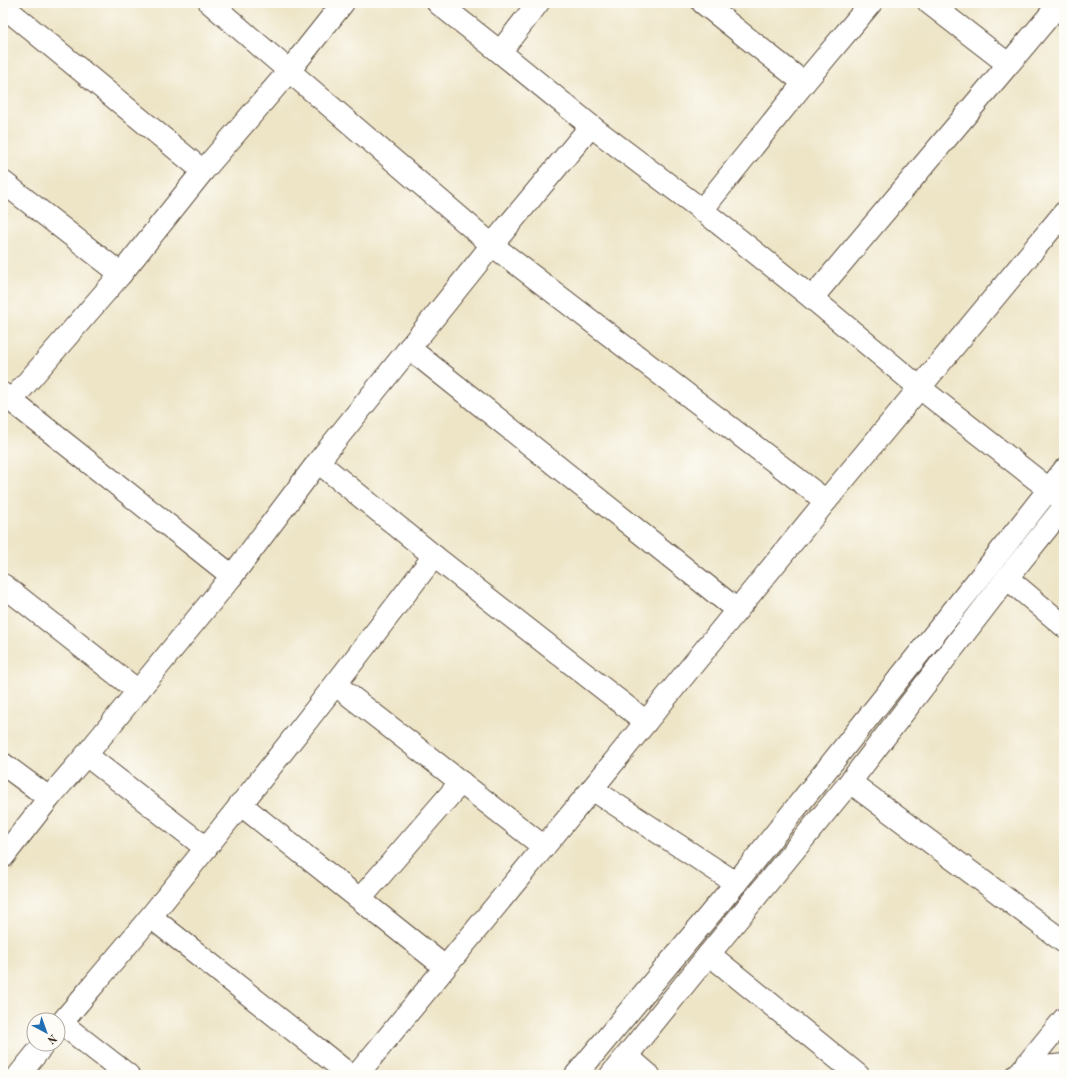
<svg xmlns="http://www.w3.org/2000/svg" width="1067" height="1078" font-family="'Old Standard TT',serif">
	<style>
		.lines { fill: none; stroke-linecap: round; stroke-linejoin: round }
		.minor-casing { stroke: #564637; stroke-width: 24 }
		.minor { stroke: #fff; stroke-width: 22 }
	</style>
	<rect width="100%" height="100%" fill="#fdfcf7"/>
	<filter id="ink" filterUnits="userSpaceOnUse"><feTurbulence type="fractalNoise" baseFrequency=".025" numOctaves="2"/><feDisplacementMap in="SourceGraphic" scale="8" xChannelSelector="R" yChannelSelector="G"/><feConvolveMatrix kernelMatrix="1 2 1 2 8 2 1 2 1" color-interpolation-filters="sRGB"/></filter>
	<filter id="wash" filterUnits="userSpaceOnUse"><feTurbulence type="fractalNoise" baseFrequency=".012" numOctaves="4" result="noise"/><feDisplacementMap in="SourceGraphic" scale="16" xChannelSelector="R" yChannelSelector="G"/><feGaussianBlur stdDeviation="0.9" result="paint"/><feColorMatrix in="noise" values="0 0 0 0 0 0 0 0 0 0 0 0 0 0 0 0 0 1.4 0 .05"/><feComposite in="paint" operator="in"/></filter>
	<g filter="url(#wash)">
		<rect width="100%" height="100%" fill="#eee5c7"/>
	</g>
	<g filter="url(#ink)">
		<g class="lines">
			<defs>
				<g id="minor">
					<path d="M210,3L492,245L826,501"/>
					<path d="M438,3L500,52L591,126L702,210L812,298L920,388L1064,501"/>
					<path d="M703,3L804,83"/>
					<path d="M929,3L1008,64"/>
					<path d="M3,6L203,171"/>
					<path d="M500,52L538,3"/>
					<path d="M3,182L121,274"/>
					<path d="M702,210L804,83L871,3"/>
					<path d="M812,298L1060,3"/>
					<path d="M409,348L737,610"/>
					<path d="M3,394L232,576"/>
					<path d="M11,401L121,274L203,171L289,71L343,3"/>
					<path d="M318,462L434,556L646,722"/>
					<path d="M1007,578L1064,626"/>
					<path d="M3,585L138,691"/>
					<path d="M336,685L544,847"/>
					<path d="M86,755L206,848"/>
					<path d="M3,764L49,798"/>
					<path d="M850,782L1064,942"/>
					<path d="M592,789L736,883"/>
					<path d="M240,804L445,967"/>
					<path d="M3,857L49,798L86,755L138,691L232,576L318,462L492,245L591,126"/>
					<path d="M360,899L461,782"/>
					<path d="M151,917L350,1075"/>
					<path d="M709,954L858,1075"/>
					<path d="M61,1023L128,1075"/>
					<path d="M58,1027C89,990 121,953 151,916C248,797 342,677 434,556"/>
					<path d="M627,1056L649,1075"/>
					<path d="M1023,1069L1064,1065"/>
					<path d="M19,1075L44,1044"/>
					<path d="M357,1075L544,847L592,789L646,722L826,501L1064,213"/>
					<path d="M576,1075L736,883L988,567L1064,470"/>
					<path d="M611,1075L709,954L850,782L1007,578L1064,507"/>
					<path d="M1017,1075L1023,1069L1064,1019"/>
				</g>
			</defs>
			<use href="#minor" class="minor-casing"/>
			<use href="#minor" class="minor"/>
		</g>
	</g>
	<rect width="1067" height="1078" fill="none" stroke="#fdfcf7" stroke-width="16"/>
	<g transform="translate(46 1032) rotate(139)"><circle r="19" fill="#fdfcf7" stroke="#afa8a0"/>
	<path d="M0-3L7 15L0 10L-7 15Z" fill="#1f6fb2"/>
	<text y="-6" font-size="11" font-weight="bold" text-anchor="middle" fill="#3b2a1e">N</text>
	</g>
</svg>
